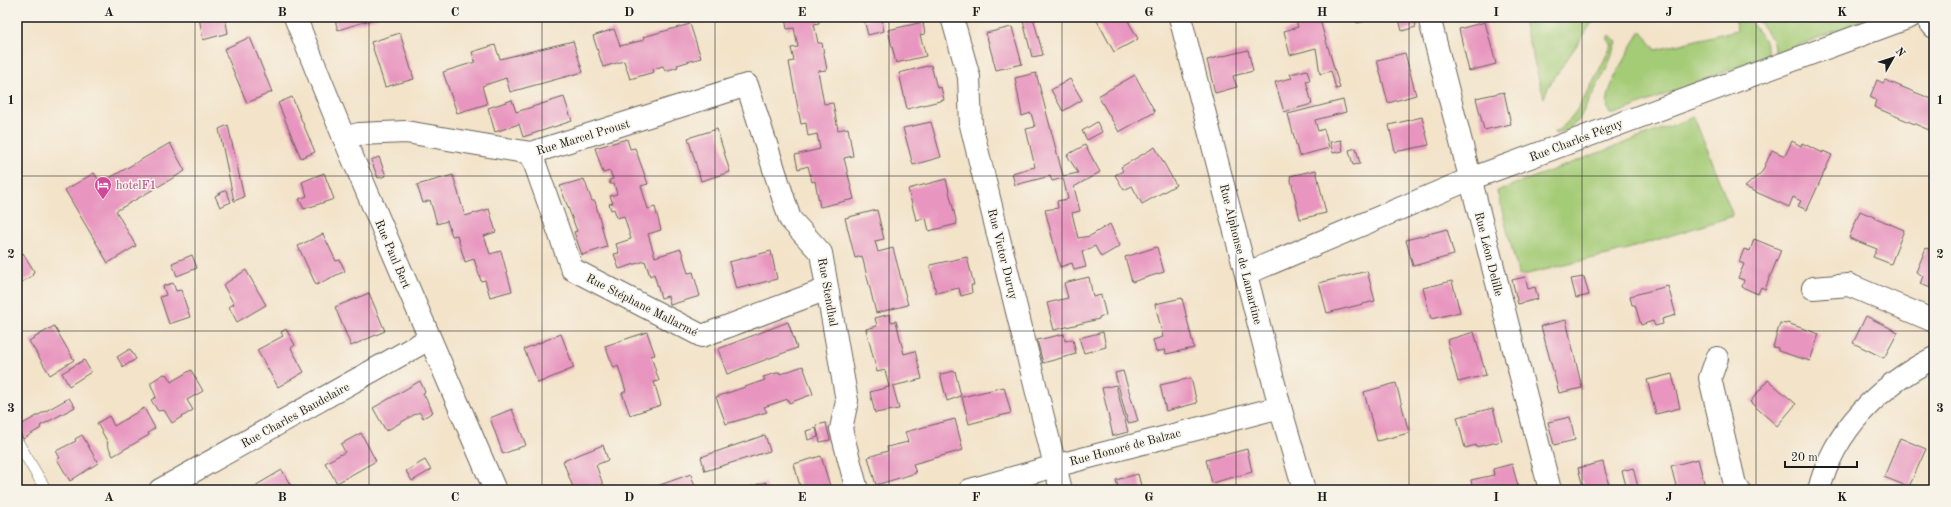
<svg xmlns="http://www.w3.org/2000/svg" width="1951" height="507" font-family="'Old Standard TT',serif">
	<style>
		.green { fill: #a4cb76; stroke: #607449 }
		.building { fill: #e896bf }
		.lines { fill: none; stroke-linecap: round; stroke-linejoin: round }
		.service-casing { stroke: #676259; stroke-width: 12 }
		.minor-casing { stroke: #676259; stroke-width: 24 }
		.service { stroke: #fff; stroke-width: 11 }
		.minor { stroke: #fff; stroke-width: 22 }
		.grid { fill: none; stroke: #1c1c1c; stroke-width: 1; stroke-opacity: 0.55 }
		.labels { text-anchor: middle; stroke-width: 3; stroke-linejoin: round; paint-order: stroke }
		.street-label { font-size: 12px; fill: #1c1c1c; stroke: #f7f3e8 }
		.hotel-label { font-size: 12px; fill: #b23c85; stroke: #f7f3e8; text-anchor: start }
		.neatline { fill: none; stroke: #1c1c1c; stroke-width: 1.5 }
		.grid-label { font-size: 13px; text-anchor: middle; font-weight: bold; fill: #1c1c1c }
	</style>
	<rect width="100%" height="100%" fill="#f7f3e8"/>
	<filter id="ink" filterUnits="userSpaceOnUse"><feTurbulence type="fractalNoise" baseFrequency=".025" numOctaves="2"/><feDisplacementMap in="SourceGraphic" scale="8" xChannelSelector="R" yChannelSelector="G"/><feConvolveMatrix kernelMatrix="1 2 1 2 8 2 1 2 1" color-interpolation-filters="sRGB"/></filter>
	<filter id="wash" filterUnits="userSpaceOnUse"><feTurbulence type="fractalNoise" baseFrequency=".012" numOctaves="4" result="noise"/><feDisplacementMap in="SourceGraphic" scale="16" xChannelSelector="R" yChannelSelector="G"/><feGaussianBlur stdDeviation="0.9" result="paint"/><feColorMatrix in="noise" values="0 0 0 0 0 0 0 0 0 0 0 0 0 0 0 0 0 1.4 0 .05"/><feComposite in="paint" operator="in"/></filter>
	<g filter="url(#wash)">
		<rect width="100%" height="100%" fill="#f3e3c9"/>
		<g class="green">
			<path d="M1522,17H1596L1548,87L1544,98Z"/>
			<path d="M1734,17H1747L1765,41L1769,55L1615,114H1610C1598,96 1631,48 1641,31L1656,50L1737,30Z"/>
			<path d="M1755,17H1872L1776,54L1772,39Z"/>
			<path d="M1610,35L1617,42L1607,68L1578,121L1567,130L1555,134L1554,132C1577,123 1599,68 1612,45L1607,38Z"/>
			<path d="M1694,117L1733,216L1615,253L1519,276L1497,191Z"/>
		</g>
		<g id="blocks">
			<g class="building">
				<path d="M199,17H225L228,33L203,40Z"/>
				<path d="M334,17H380L338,30Z"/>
				<path d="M818,17L819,23L814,24L818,43H822L827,70L818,71L824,104L833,103L838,130L848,128L853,156L844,158L854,199L820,207L815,181L812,182L808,166L798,169L795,155L820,149L817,134L808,136L806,123L801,124L789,62L794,61L791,48L798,47L794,28L787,29L785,18Z"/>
				<path d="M881,17L884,31L868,35L864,20Z"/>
				<path d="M1022,17H1033L1043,55L1032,57Z"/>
				<path d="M1095,17H1126L1138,39L1114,52Z"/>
				<path d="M1302,17H1319L1340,88L1336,89L1331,71L1320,74L1316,48L1290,55L1284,31L1298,27L1295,18Z"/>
				<path d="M1322,17H1332V19L1322,20Z"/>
				<path d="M1355,17H1379V18L1357,23Z"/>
				<path d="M1406,17H1414L1416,27L1402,31L1399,19Z"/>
				<path d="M923,22L925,34L920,35L926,56L896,63L888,30Z"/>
				<path d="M1485,22L1496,64L1469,71L1459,29Z"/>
				<path d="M690,24L701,58L677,65L678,67L665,71L663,66L653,69L654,72L630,79L624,61L603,67L593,36L614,29L620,46L644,40L643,37Z"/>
				<path d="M1012,27L1022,64L996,70L986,33Z"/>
				<path d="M400,33L414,79L385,87L371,42Z"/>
				<path d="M250,37L272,92L247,103L224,49Z"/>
				<path d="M573,41L583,72L510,92L506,78L482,86L487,104L457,113L443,72L475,62L472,52L495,45L500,59Z"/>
				<path d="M1248,50L1253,71L1233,76L1237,87L1215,93L1207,60Z"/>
				<path d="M1405,53L1416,95L1388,103L1377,60Z"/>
				<path d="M931,65L937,88L941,87L944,100L907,109L899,73Z"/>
				<path d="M1307,70L1310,80L1306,81L1312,104L1284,112L1275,82L1292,78L1290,74Z"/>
				<path d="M1036,73L1063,176L1078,173L1067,155L1085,145L1100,172L1074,187L1080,211L1072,213L1078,238L1090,236L1110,224L1120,246L1101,257L1095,246L1082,252L1086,267L1074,270L1072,263L1060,267L1045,210L1058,208L1057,201L1068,199L1063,178L1052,181L1050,176L1015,185L1012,173L1035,167L1026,129L1035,127L1031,113L1022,116L1015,78Z"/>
				<path d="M1135,75L1155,112L1119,132L1098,96Z"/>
				<path d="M1070,79L1082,100L1063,111L1051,90Z"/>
				<path d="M1877,80L1883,83L1885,80L1934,100V132L1874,107L1876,100L1870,97Z"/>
				<path d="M1504,92L1511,124L1484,130L1476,98Z"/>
				<path d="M292,97L315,152L301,158L278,103Z"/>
				<path d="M564,97L572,121L523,137L519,124L495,132L488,108L512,100L516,112Z"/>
				<path d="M1343,100L1346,112L1315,120L1318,131L1324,129L1329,148L1299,156L1288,114Z"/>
				<path d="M1422,117L1429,145L1395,152L1389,125Z"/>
				<path d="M931,122L941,157L913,165L903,128Z"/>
				<path d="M1097,122L1102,132L1087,140L1082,131Z"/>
				<path d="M228,125L244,197L234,201L219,129Z"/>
				<path d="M717,129L730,172L701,181L688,138Z"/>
				<path d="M627,139L630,149L635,148L648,184L641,186L648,209L655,207L661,230L648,234L655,257L681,249L688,273L693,272L700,296L670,305L668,296L661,298L654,274L650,276L645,261L619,269L614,254L619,253L616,244L631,239L624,216L617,218L614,209L611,210L609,204L613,203L610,196L617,194L614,184H610L609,180L613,179L610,171L603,173L595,148Z"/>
				<path d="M1341,140L1343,151L1333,153L1330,142Z"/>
				<path d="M1792,141L1801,146L1802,143L1823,153V151L1832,155L1807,210L1798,206L1801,201L1793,197L1789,207L1745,187L1762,172L1772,150L1785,156Z"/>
				<path d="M170,143L185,171L116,211L136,246L108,263L65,190L94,173L101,183Z"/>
				<path d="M1155,147L1176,185L1142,204L1132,186L1124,190L1115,175L1123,171L1121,167Z"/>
				<path d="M1356,148L1360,164L1353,165L1349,150Z"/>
				<path d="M379,157L386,176L378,178L371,160Z"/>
				<path d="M1316,170L1326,213L1300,219L1290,176Z"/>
				<path d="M324,173L334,199L304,209L299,199L307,196L302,182Z"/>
				<path d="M453,175L465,216L489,209L496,232L484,236L490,254L501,251L512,291L490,297L485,280L481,281L474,259L465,262L457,235L452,236L447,221L437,224L430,200L423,203L417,185Z"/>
				<path d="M584,179L592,201H595L607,247L582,255L574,232L577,231L560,186Z"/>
				<path d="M946,179L957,224L929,231L926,218L916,220L908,189Z"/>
				<path d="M226,190L231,202L220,207L215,196Z"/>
				<path d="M877,210L884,239L875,241L878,252L893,248L908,305L876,313L862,256L855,258L845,218Z"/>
				<path d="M1860,211L1904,230L1891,264L1873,257L1877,249L1849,238Z"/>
				<path d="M1447,229L1454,255L1413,266L1406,240Z"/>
				<path d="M323,234L336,261L340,260L345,271L316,285L298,246Z"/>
				<path d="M1754,239L1781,250L1765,289L1761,287L1758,294L1742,287L1744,280L1738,278L1744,264L1739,262L1744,249L1750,251Z"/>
				<path d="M1157,247L1164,272L1132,282L1125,257Z"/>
				<path d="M1926,248L1934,251V289L1920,284L1923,276L1916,272Z"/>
				<path d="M771,251L777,279L736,289L729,262Z"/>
				<path d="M23,253L34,271L32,276L17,285V257Z"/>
				<path d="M192,255L197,268L177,276L172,263Z"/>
				<path d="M967,257L974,285H971L972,293L961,296L959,288L936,293L930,265Z"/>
				<path d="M246,270L266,305L237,322L229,307L234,304L223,285Z"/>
				<path d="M1367,271L1375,301L1327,313L1319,283Z"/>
				<path d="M1089,277L1093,297L1101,295L1106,315L1099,317V319L1054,330L1047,303L1068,298L1064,283Z"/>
				<path d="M1525,277L1528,289L1535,287L1538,299L1518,304L1512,280Z"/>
				<path d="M1584,277L1589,295L1576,298L1571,279Z"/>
				<path d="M1452,281L1460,312L1431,319L1423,288Z"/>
				<path d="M173,283L176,291L181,290L190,317L169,324L160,297L166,295L163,286Z"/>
				<path d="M1668,286L1676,315L1662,319L1663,324L1655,326L1653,321L1641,325L1635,305H1632L1630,296Z"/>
				<path d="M369,293L385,331L351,346L335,307Z"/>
				<path d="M1182,298L1194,348L1166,354L1165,350L1156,352L1153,340L1163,337L1155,304Z"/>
				<path d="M890,314L891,322L896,321L904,354L915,351L922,379L893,386L899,409L875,413L870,392L889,387L885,370L877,372L866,329L877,326L875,318Z"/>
				<path d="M1866,316L1898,332L1884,358L1853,343Z"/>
				<path d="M1566,320L1582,388L1559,393L1541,326Z"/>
				<path d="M788,322L797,348L727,374L718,349Z"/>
				<path d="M1780,323L1786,324L1787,323L1819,334L1810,361L1778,351V348L1773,347Z"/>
				<path d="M54,326L74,360L50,375L29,341Z"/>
				<path d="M286,329L295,345L291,348L304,372L278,387L257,350L283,336L281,332Z"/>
				<path d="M647,332L655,355L651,356L659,381L654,382L661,405L630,415L622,393L626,391L618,366L614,368L605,346Z"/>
				<path d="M1103,332L1106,347L1084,353L1079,338Z"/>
				<path d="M1474,332L1486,375L1458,382L1447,340Z"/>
				<path d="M561,334L574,368L538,383L524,349Z"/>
				<path d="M1064,334L1065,341L1073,339L1076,354L1043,363L1037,340Z"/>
				<path d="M130,349L136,359L123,367L117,357Z"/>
				<path d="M84,360L91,372L69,386L62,373Z"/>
				<path d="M803,366L813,394L789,403L788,399L764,407L767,412L726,424L716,397L765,380L763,377L780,372V374Z"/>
				<path d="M191,370L203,391L187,400L193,410L172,423L164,410L158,411L151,400L156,397L151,385V382L164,374L167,375L171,382Z"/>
				<path d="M955,371L961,396L947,401L940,374Z"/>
				<path d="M1123,371L1138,421L1128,423L1115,373Z"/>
				<path d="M1672,374L1680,408L1656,414L1647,380Z"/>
				<path d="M1191,378L1197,403L1166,411L1160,385Z"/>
				<path d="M1768,380L1796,404L1777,426L1750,402Z"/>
				<path d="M420,381L425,392L423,393L433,412L423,418L419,412L386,431L373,408Z"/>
				<path d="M1396,383L1409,433L1377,441L1364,392Z"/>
				<path d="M1116,385L1128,432L1113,436L1102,388Z"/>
				<path d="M1004,387L1011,413L969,424L962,397Z"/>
				<path d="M69,398L75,407L40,426L41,428L23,439L17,427Z"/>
				<path d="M144,408L155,428L148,433L149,435L113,456L107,444L108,443L97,423L109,416L114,426Z"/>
				<path d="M1493,408L1502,441L1476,447V445L1465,448L1457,417Z"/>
				<path d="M512,409L526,445L503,454L490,418Z"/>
				<path d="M1570,417L1575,440L1554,445L1548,422Z"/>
				<path d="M955,419L963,450L913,464L916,473L876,485L868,457L888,451L887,447L908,442L905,432Z"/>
				<path d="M826,423L830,440L820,442L816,425Z"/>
				<path d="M816,428L818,437L808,440L806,431Z"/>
				<path d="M361,433L376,461L337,483L325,463L345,452L341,444Z"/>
				<path d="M82,435L98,463L70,481L57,459L60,458L56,451L76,441L75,439Z"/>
				<path d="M765,435L770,451L705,471L701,457Z"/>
				<path d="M1900,438L1926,449L1909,487L1884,477Z"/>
				<path d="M603,445L608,460L596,465L605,490H574L563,461Z"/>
				<path d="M1247,449L1252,472L1212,483L1206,460Z"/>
				<path d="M821,456L830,486L825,488L826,490H801L794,464Z"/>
				<path d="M1698,459L1706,490H1677L1671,466Z"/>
				<path d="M425,460L431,470L412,481L406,471Z"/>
				<path d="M1603,462L1610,490H1584L1578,468Z"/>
				<path d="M1512,464L1519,490H1473L1471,480L1494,475L1493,469Z"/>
				<path d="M1633,468L1638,487L1627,489L1622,471Z"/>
				<path d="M282,470L293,490H248Z"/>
				<path d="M691,474L696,490H659L657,486Z"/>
				<path d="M1138,474L1142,490H1119L1116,480Z"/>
				<path d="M766,482L768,490H739Z"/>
			</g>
		</g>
	</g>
	<g filter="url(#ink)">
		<use href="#blocks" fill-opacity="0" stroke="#676259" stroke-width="1"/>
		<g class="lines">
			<defs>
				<path id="service" d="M17,441L46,490"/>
				<g id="minor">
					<path d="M295,17L344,138L495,490"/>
					<path d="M952,17L969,77L971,125L1061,490"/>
					<path d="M1180,17L1280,407L1304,490"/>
					<path d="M1429,17L1550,490"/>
					<path d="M1926,17L1934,27"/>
					<path d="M344,138L359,134L406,132L531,153L747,85L790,219L821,253L847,401L841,429L857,490"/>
					<path d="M531,153L572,269L702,336L827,289"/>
					<path d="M1246,272L1257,269L1470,179L1910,17"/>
					<path d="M1813,288L1849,285L1934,321"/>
					<path d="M1717,358L1710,378L1736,489L1739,490"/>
					<path d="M160,490L429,339"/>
					<path d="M970,490L1055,466L1280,407"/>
					<path d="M1819,490C1834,430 1880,385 1934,358"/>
				</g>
			</defs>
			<use href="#service" class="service-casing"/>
			<use href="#minor" class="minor-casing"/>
			<use href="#service" class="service"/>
			<use href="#minor" class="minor"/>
		</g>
	</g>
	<path class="grid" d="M195,17V490M369,17V490M542,17V490M715,17V490M889,17V490M1062,17V490M1236,17V490M1409,17V490M1582,17V490M1756,17V490M17,176H1934M17,331H1934"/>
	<defs>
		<symbol id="hotel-pin" viewBox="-11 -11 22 30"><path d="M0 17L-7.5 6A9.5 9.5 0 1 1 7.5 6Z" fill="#d1479c" stroke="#f7f3e8"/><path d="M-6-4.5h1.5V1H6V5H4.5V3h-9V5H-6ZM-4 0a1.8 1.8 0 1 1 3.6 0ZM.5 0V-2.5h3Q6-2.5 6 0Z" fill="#fff"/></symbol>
	</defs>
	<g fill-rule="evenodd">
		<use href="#hotel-pin" x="93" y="175" width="20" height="27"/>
	</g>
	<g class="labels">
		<g class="street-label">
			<text transform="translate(583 137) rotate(-17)" y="4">Rue Marcel Proust</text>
			<text transform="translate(1576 140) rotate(-21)" y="4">Rue Charles Péguy</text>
			<text transform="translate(393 254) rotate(67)" y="4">Rue Paul Bert</text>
			<text transform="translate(1003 254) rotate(76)" y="4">Rue Victor Duruy</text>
			<text transform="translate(1241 254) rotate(76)" y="4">Rue Alphonse de Lamartine</text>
			<text transform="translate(1489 254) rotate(76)" y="4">Rue Léon Delille</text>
			<text transform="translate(828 292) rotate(80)" y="4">Rue Stendhal</text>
			<text transform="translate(642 305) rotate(27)" y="4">Rue Stéphane Mallarmé</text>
			<text transform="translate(295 415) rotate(-29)" y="4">Rue Charles Baudelaire</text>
			<text transform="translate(1125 447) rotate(-15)" y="4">Rue Honoré de Balzac</text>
		</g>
		<g class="hotel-label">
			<text x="116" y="189">hotelF1</text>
		</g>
	</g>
	<rect width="1951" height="507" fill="none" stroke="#f7f3e8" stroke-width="44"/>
	<g transform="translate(1893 58) rotate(51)" stroke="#f7f3e8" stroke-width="3" paint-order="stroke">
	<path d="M0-3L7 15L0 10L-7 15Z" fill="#1c1c1c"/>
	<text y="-6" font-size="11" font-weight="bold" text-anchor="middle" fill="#1c1c1c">N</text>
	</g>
	<path d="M1785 461v6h72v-6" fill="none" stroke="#1c1c1c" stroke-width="2"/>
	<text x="1791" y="461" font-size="12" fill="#1c1c1c" stroke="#f7f3e8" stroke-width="3" paint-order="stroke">20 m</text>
	<rect x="22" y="22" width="1907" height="463" class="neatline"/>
	<g class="grid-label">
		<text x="109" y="16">A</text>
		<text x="282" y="16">B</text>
		<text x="455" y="16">C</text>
		<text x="629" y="16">D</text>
		<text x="802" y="16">E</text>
		<text x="976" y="16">F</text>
		<text x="1149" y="16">G</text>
		<text x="1322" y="16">H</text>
		<text x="1496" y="16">I</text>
		<text x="1669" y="16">J</text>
		<text x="1842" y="16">K</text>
		<text x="11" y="104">1</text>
		<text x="1940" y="104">1</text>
		<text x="11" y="258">2</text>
		<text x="1940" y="258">2</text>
		<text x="11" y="412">3</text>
		<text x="1940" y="412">3</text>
		<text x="109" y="501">A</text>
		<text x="282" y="501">B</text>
		<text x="455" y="501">C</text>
		<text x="629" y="501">D</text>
		<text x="802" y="501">E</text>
		<text x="976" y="501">F</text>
		<text x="1149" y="501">G</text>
		<text x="1322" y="501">H</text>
		<text x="1496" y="501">I</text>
		<text x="1669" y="501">J</text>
		<text x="1842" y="501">K</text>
	</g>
</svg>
